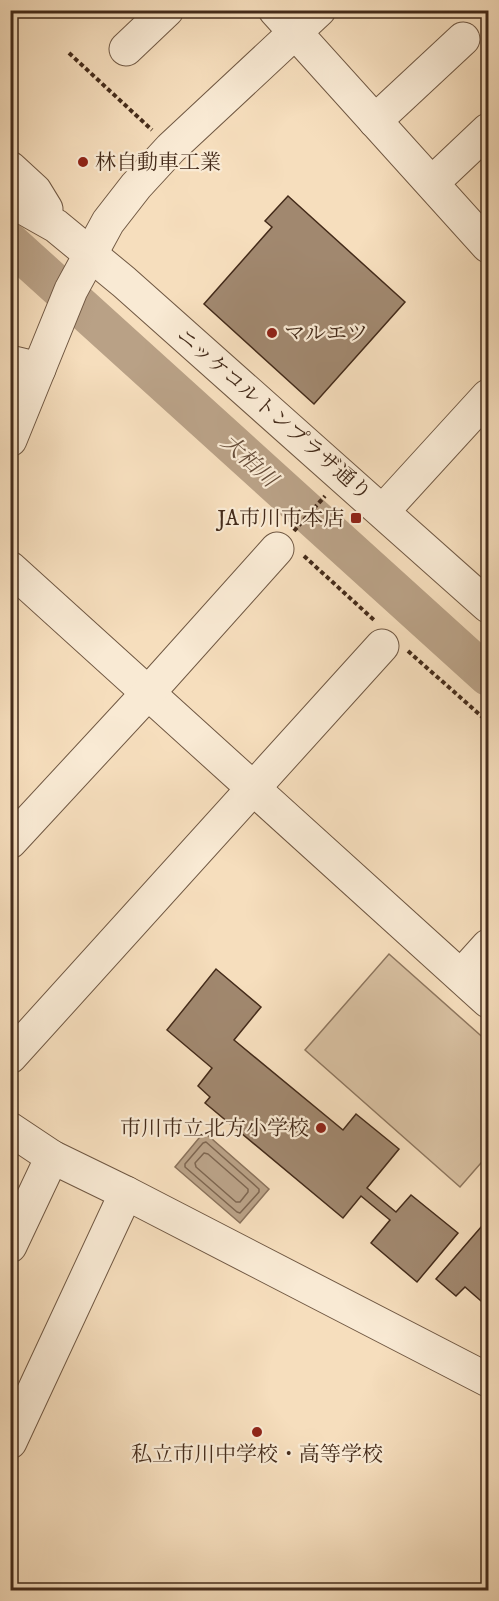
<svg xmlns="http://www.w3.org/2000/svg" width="499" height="1601" font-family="'IM FELL DW Pica','Noto Serif JP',serif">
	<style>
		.green { fill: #d8c0a1; stroke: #8e765e; stroke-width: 1.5 }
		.water { fill: #b9a186; stroke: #8a725b; stroke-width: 1.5 }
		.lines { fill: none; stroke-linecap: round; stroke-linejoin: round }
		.shore { stroke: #7e6650; stroke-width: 1.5 }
		.river { stroke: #b9a186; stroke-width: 40 }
		.building { fill: #a1886f; stroke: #442b1a; stroke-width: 1.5 }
		.minor-casing { stroke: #705843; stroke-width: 35 }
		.path { stroke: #442b1a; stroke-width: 4; stroke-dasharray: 4.5 3; stroke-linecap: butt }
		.minor { stroke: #f9ead4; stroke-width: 33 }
		.poi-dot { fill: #8f2418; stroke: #f9ead4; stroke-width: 2 }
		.labels { text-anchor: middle; stroke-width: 4.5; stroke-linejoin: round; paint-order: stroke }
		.poi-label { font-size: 21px; fill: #442b1a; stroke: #f9ead4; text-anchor: start }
		.street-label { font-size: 21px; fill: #442b1a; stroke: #f9ead4 }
		.water-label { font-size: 22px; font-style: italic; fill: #674e3a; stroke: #f9ead4 }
	</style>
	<rect width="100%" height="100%" fill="#f6debd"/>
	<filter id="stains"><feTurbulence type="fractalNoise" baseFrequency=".00333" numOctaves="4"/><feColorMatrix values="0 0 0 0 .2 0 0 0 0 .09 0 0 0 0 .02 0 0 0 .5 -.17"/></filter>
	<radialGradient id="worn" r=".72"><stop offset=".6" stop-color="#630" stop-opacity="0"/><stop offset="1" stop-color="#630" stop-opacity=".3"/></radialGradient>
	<path class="green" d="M389,954L488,1042V1155L460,1187L305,1050Z"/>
	<path class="water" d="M204,1132L269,1189L240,1223L175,1167Z"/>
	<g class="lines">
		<g class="shore">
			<path d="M206,1142L259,1189V1192L240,1213L237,1212L185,1167V1164L203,1143Z"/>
			<path d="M204,1153L208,1154L248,1189V1192L240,1202H236L196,1167L195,1163Z"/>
		</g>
		<path class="river" d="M10,243L488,676"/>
	</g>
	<g class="building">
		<path d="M288,196L405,302L314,404L204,304L272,227L265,221Z"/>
		<path d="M216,969L261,1007L234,1040L343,1130L356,1114L399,1149L367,1188L396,1212L411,1195L458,1233L417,1282L371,1243L390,1220L361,1196L343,1218L205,1103L210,1097L198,1086L212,1068L167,1030Z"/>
		<path d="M488,1219V1292L481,1301L465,1287L456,1296L436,1279Z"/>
	</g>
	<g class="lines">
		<defs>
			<g id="minor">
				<path d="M275,10L488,246"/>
				<path d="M126,49L167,10"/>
				<path d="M375,121L463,39"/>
				<path d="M10,168L35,191L46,209"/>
				<path d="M432,183L488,130"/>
				<path d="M10,197L24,208L56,226L124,282L488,606"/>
				<path d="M10,362L39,369"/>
				<path d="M10,440L71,290L108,222L136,186L171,148L319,10"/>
				<path d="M383,511L488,396"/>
				<path d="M10,568L488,1001"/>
				<path d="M10,842L148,693L277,549"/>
				<path d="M461,976L488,946"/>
				<path d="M10,1057L382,646"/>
				<path d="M10,1129L52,1157L126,1193L488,1380"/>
				<path d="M10,1246L52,1157"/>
				<path d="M10,1442L126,1193"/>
			</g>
		</defs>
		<use href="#minor" class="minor-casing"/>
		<g class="path">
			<path d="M69,53L152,130"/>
			<path d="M294,531L325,496"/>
			<path d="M304,556L374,620"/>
			<path d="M408,651L488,722"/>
		</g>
		<use href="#minor" class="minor"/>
	</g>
	<g class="poi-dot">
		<circle cx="83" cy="162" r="6"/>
		<circle cx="272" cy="333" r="6"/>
		<rect x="350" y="512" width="12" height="12" rx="3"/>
		<circle cx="321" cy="1128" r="6"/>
		<circle cx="257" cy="1432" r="6"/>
	</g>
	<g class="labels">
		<g class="poi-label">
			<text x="95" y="169">林自動車工業</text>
			<text x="284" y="340">マルエツ</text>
			<text x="344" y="525" text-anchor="end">JA市川市本店</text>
			<text x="309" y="1135" text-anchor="end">市川市立北方小学校</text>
			<text x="257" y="1461" text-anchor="middle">私立市川中学校・高等学校</text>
		</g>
		<g class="street-label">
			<text transform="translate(274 414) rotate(41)" y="7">ニッケコルトンプラザ通り</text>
		</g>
		<g class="water-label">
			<text transform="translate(250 460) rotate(42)" y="8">大柏川</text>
		</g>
	</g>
	<rect width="499" height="1601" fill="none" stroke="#f6debd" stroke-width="36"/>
	<rect x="12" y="12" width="475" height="1577" fill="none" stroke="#442b1a" stroke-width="3"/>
	<rect x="18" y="18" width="463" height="1565" fill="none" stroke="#442b1a" stroke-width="1.5"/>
	<rect width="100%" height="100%" filter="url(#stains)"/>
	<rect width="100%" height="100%" fill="url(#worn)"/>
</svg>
